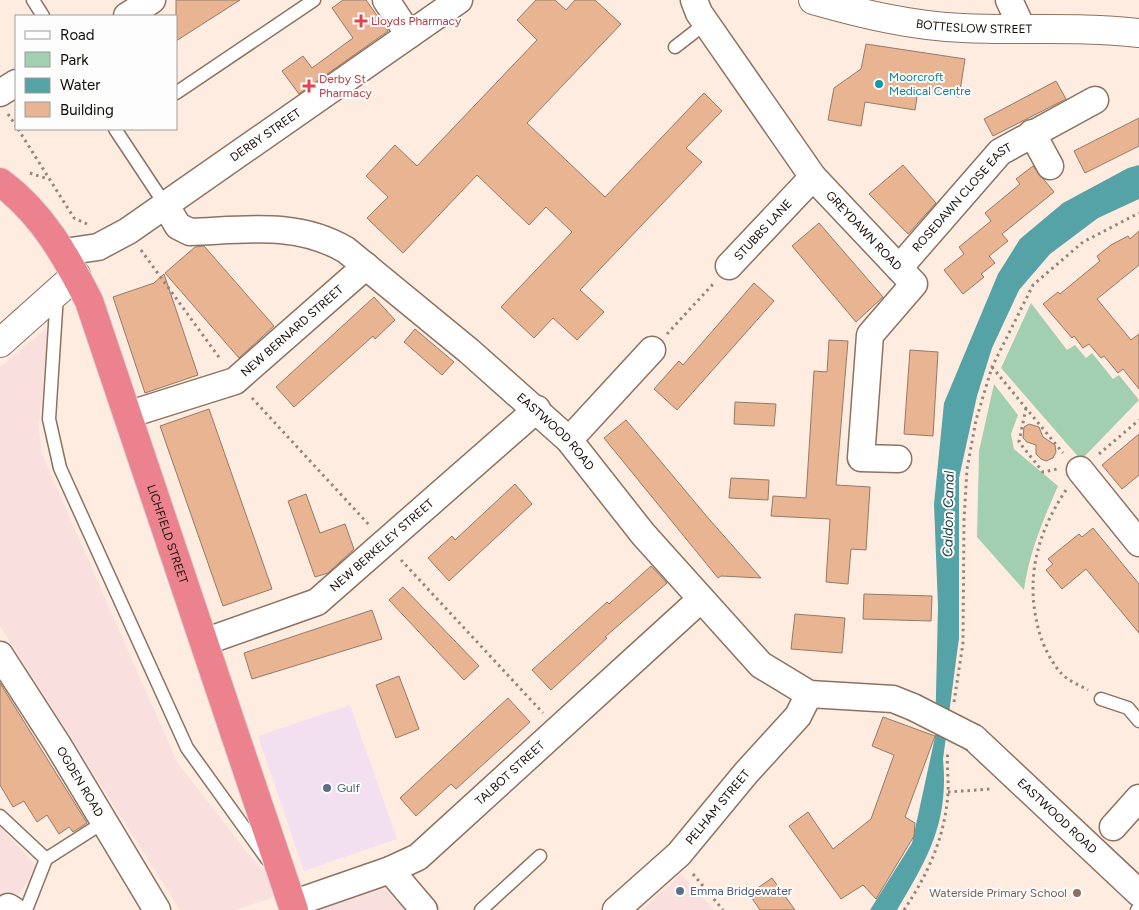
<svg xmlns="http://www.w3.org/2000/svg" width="1139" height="910" font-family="Figtree,sans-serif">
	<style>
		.commercial { fill: #f2e0f1 }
		.industrial { fill: #fadfdf }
		.green { fill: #a2cfaf }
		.water { fill: #56a3a7 }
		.building { fill: #e8b491; stroke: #957a67 }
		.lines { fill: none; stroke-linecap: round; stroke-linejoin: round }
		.service-casing { stroke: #8d7260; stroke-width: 15 }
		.minor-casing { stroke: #8d7260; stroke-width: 29 }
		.tertiary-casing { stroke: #8d7260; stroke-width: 30 }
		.trunk-casing { stroke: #d5d3d2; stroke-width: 30 }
		.path { stroke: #94857c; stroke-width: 3; stroke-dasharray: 2.5 4; stroke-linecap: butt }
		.service { stroke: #fff; stroke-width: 12 }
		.minor { stroke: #fff; stroke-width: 26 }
		.tertiary { stroke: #fff; stroke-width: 28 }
		.trunk { stroke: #ec828e; stroke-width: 28 }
		.minor-bridge-casing { stroke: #8d7260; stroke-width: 29; stroke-linecap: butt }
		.minor-bridge { stroke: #fff; stroke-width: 26 }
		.health-dot { fill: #e0444e; stroke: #fdfdfd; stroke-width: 2 }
		.culture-dot { fill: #0f9aa8; stroke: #fdfdfd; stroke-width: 2 }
		.service-dot { fill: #5c6f8a; stroke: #fdfdfd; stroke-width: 2 }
		.education-dot { fill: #8d6e63; stroke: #fdfdfd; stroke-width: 2 }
		.labels { text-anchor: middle; stroke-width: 4; stroke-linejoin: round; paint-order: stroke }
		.health-label { font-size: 12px; fill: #be3a42; stroke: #fdfdfd; text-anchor: start }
		.street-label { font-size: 12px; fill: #150b05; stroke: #fdfdfd }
		.culture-label { font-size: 12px; fill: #0d838f; stroke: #fdfdfd; text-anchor: start }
		.service-label { font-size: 12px; fill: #4e5e75; stroke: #fdfdfd; text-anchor: start }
		.education-label { font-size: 12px; fill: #785e54; stroke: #fdfdfd; text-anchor: end }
		.water-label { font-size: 14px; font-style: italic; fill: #1f4446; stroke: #fdfdfd }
	</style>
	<rect width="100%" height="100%" fill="#ffece0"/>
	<path class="commercial" d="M350,705L397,839L304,871L258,736Z"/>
	<g class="industrial">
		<path d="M48,327L39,427L41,452L177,762L251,857L270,876L277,896L235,910H180L0,626V367Z"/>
		<path d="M0,827L38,868L6,910H0Z"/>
		<path d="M681,874L714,910H642Z"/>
		<path d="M379,884L406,910H318L317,907Z"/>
	</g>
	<g class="green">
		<path d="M1031,303L1067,350L1075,345L1086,358L1092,353L1113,379L1119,375L1139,400L1081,460L1001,368Z"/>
		<path d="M994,384L1018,415L1011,434L1014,449L1058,486C1043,520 1029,553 1024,590L977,537L979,451Z"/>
	</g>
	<path class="water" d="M1139,165V199L1098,218L1050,254L1019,290L992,348L977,396L959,478V638L943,759C949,822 928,858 897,910H870L912,843L935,737L938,607L934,504L944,403L998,274L1020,239L1063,203L1128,168Z"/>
	<g class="building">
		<path d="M176,0H240L176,41Z"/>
		<path d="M343,0H366L388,31L299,94L282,71L303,56L312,68L353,38L332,8Z"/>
		<path d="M536,0H555L566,10L575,0H595L621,24L527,123L605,197L704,93L722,111L686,148L702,162L580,290L604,312L577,340L553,318L534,338L501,307L572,232L546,207L529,225L477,175L403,253L367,218L388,197L366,176L395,145L417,166L537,40L517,20Z"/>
		<path d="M866,44L965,59L959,97L918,90L915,110L865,102L861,126L828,120L834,88L861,69Z"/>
		<path d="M1056,81L1066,99L993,136L984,119Z"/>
		<path d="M1139,118V146L1085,173L1074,151Z"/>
		<path d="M903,165L936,203L908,234L869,194Z"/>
		<path d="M1033,166L1054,192L1002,234L1008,241L989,256L995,263L981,274L984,277L963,294L944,270L964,254L959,247L991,221L985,213L1020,184L1016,179Z"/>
		<path d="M819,223L883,297L856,322L792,246Z"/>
		<path d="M1139,231V265L1097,299L1131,340L1139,334V389L1123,369L1118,373L1104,356L1101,358L1089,344L1083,348L1074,336L1072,338L1043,304L1058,292L1060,294L1100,261L1097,256L1111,245L1128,236L1130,239Z"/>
		<path d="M204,246L274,326L239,358L165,273L195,247Z"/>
		<path d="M164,274L198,375L145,393L113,297L154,283Z"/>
		<path d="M754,283L774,301L677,410L654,389L679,361L683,365Z"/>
		<path d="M374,297L395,320L375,339L373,336L294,407L276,387Z"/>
		<path d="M415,329L454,362L442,375L404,342Z"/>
		<path d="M829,340L848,341L836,485L870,487L866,550L851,549L848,584L826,582L830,519L771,516L773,496L806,498L814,371L827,372Z"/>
		<path d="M910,350L938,352L933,436L904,434Z"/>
		<path d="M735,402L776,404L774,426L734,424Z"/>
		<path d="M209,409L272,589L223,606L160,426Z"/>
		<path d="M626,420L709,519L761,578L721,576L718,578L604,438Z"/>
		<path d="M1029,424L1039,427L1043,437L1055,445L1056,452L1053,458L1046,461L1041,459L1036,454V445L1027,442L1023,438L1024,427Z"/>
		<path d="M1139,434V475L1122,489L1102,465Z"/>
		<path d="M731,478L769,480L768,500L729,498Z"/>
		<path d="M515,484L532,504L449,581L428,558L452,536L455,540Z"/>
		<path d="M306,494L320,533L345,524L354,549L328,573L315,577L288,501Z"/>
		<path d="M1093,528L1139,584V633L1086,569L1062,589L1046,570L1053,564L1048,559L1079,534L1082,537Z"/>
		<path d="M651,566L667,583L605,637L607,638L551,690L532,670L607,602L609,604Z"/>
		<path d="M403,587L479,666L464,680L389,600Z"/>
		<path d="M864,594L932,596L931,621L863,619Z"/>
		<path d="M372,610L382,639L252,679L244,653Z"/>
		<path d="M795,614L845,618L842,653L791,649Z"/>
		<path d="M399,676L419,729L396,738L376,685Z"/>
		<path d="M0,683L87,823L73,832L69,827L59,834L47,815L37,822L24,801L13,807L0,785Z"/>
		<path d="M508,698L530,722L456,789L451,784L416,816L400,798Z"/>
		<path d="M883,717L935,736L905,817L915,823L914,836L876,899L863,885L841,899L789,826L808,812L833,849L871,819L894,755L872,746Z"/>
		<path d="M772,878L795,910H760L749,894Z"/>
	</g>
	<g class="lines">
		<defs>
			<g id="service">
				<path d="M33,0L43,16"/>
				<path d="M675,47L706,23"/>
				<path d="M176,93L314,0"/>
				<path d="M115,129L166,206"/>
				<path d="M57,294L49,419L60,468L187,748L267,859"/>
				<path d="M1101,699L1128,708L1139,721"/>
				<path d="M0,816L46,859"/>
				<path d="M26,910L46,859L104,822"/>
				<path d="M481,910L540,856"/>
				<path d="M1137,910L1139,908"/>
			</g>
			<g id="minor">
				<path d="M386,0L409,35"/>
				<path d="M694,0L699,13L813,177L729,266"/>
				<path d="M1009,0L1022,28"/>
				<path d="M127,16L152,0"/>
				<path d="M0,93L16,83"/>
				<path d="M1032,133L1050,166"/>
				<path id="s1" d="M813,177L914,284L870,335L861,458L898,459"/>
				<path id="s2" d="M166,206L178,226L190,232C245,230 297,221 346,250L469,351L569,440L643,534L761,665L809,694L893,699L913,707"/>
				<path id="s3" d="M64,252L98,247L128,231L459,0"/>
				<path id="s4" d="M899,268L1000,152L1095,100"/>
				<path id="s5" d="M127,415L235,381L366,266"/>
				<path d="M569,440L652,350"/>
				<path d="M1080,470L1139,543"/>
				<path id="s6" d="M204,642L317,602L537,409"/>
				<path id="s7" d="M0,655L58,745L157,910"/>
				<path id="s8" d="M974,738L1139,893"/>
				<path d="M1113,827L1139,798"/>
				<path d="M390,870L424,910"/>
				<path id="s9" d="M292,904L390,870L418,857L701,599"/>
				<path d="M8,907L13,910"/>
				<path id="s10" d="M616,910L679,854L746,773L798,716L809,694"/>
			</g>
			<g id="tertiary">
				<path id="s11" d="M813,0C862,14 912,26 963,28C1022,31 1079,26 1139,33"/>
				<path d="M0,343L76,275"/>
			</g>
			<g id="trunk">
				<path id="s12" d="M0,182C42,213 66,256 89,301L294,910"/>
			</g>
		</defs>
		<use href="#service" class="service-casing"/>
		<use href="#minor" class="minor-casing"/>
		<use href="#tertiary" class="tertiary-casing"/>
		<use href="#trunk" class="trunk-casing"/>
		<g class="path">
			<path d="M8,114L16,126"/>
			<path d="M18,129L74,218L87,224"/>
			<path d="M30,173L48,179"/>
			<path d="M141,250L221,360"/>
			<path d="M667,334L714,283"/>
			<path d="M992,367L1063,453"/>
			<path d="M252,398L370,526"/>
			<path d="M1026,408L1019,442L1043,472L1057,469"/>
			<path d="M1099,454L1139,420"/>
			<path d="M1066,490C1035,536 1024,584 1041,638C1045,649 1053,665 1062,674C1069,681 1079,685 1088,690"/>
			<path d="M401,560L543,713"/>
			<path d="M954,702L963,643L964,520L967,469L976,420L992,367L1033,285L1083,242L1139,213"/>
			<path d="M948,792L991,789"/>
			<path d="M693,874L723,910"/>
			<path d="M904,910C928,874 945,837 948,793C949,779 946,765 948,751"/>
		</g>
		<use href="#service" class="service"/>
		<use href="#minor" class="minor"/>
		<use href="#tertiary" class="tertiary"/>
		<use href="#trunk" class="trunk"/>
		<defs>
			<path id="minor-bridge" d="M913,707L974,738"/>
		</defs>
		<use href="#minor-bridge" class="minor-bridge-casing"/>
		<use href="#minor-bridge" class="minor-bridge"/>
	</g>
	<g class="health-dot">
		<path d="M358.5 13.5h5v5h5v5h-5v5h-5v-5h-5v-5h5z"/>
		<path d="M306.5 78.5h5v5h5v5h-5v5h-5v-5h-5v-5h5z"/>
	</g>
	<circle class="culture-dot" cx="879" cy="84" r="5"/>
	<g class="service-dot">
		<circle cx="327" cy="788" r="5"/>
		<circle cx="680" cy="891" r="5"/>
	</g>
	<circle class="education-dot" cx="1077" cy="893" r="5"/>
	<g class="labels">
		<g class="health-label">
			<text x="371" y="25">Lloyds Pharmacy</text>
			<text x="319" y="83">Derby St<tspan x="319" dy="14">Pharmacy</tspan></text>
		</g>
		<g class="street-label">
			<text dy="4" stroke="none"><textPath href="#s11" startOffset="164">BOTTESLOW STREET</textPath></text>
			<text dy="4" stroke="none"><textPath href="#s3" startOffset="236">DERBY STREET</textPath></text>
			<text dy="4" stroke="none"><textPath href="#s4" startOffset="95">ROSEDAWN CLOSE EAST</textPath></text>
			<text transform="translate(763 230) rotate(-47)" y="4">STUBBS LANE</text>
			<text dy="4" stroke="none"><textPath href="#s1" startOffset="74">GREYDAWN ROAD</textPath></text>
			<text dy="4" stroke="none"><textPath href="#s5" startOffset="189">NEW BERNARD STREET</textPath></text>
			<text dy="4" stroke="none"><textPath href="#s2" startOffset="474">EASTWOOD ROAD</textPath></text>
			<text dy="4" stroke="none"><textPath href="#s12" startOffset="396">LICHFIELD STREET</textPath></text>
			<text dy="4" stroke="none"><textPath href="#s6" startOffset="206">NEW BERKELEY STREET</textPath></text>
			<text dy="4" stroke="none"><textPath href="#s9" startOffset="259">TALBOT STREET</textPath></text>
			<text dy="4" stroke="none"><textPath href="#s7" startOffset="150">OGDEN ROAD</textPath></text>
			<text dy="4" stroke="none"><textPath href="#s10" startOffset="145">PELHAM STREET</textPath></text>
			<text dy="4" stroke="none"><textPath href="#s8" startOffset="114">EASTWOOD ROAD</textPath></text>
		</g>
		<g class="culture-label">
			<text x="889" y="81">Moorcroft<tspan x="889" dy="14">Medical Centre</tspan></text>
		</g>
		<g class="service-label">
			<text x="337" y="792">Gulf</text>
			<text x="690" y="895">Emma Bridgewater</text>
		</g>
		<g class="education-label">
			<text x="1067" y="897">Waterside Primary School</text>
		</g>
		<g class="water-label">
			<text transform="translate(948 514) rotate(-89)" y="5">Caldon Canal</text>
		</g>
	</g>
	<rect x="15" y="15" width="162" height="115" fill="#fdfdfd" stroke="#a09c9a"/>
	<rect x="25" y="31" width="25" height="8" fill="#ffffff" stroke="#a09c9a"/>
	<text x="60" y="40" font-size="15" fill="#150b05">Road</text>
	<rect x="25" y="52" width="25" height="15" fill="#a2cfaf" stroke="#a09c9a"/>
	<text x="60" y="65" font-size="15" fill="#150b05">Park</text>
	<rect x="25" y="78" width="25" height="15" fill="#56a3a7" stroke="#a09c9a"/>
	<text x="60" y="90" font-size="15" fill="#150b05">Water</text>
	<rect x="25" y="102" width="25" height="15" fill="#e8b491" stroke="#a09c9a"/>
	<text x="60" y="115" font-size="15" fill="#150b05">Building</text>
</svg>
